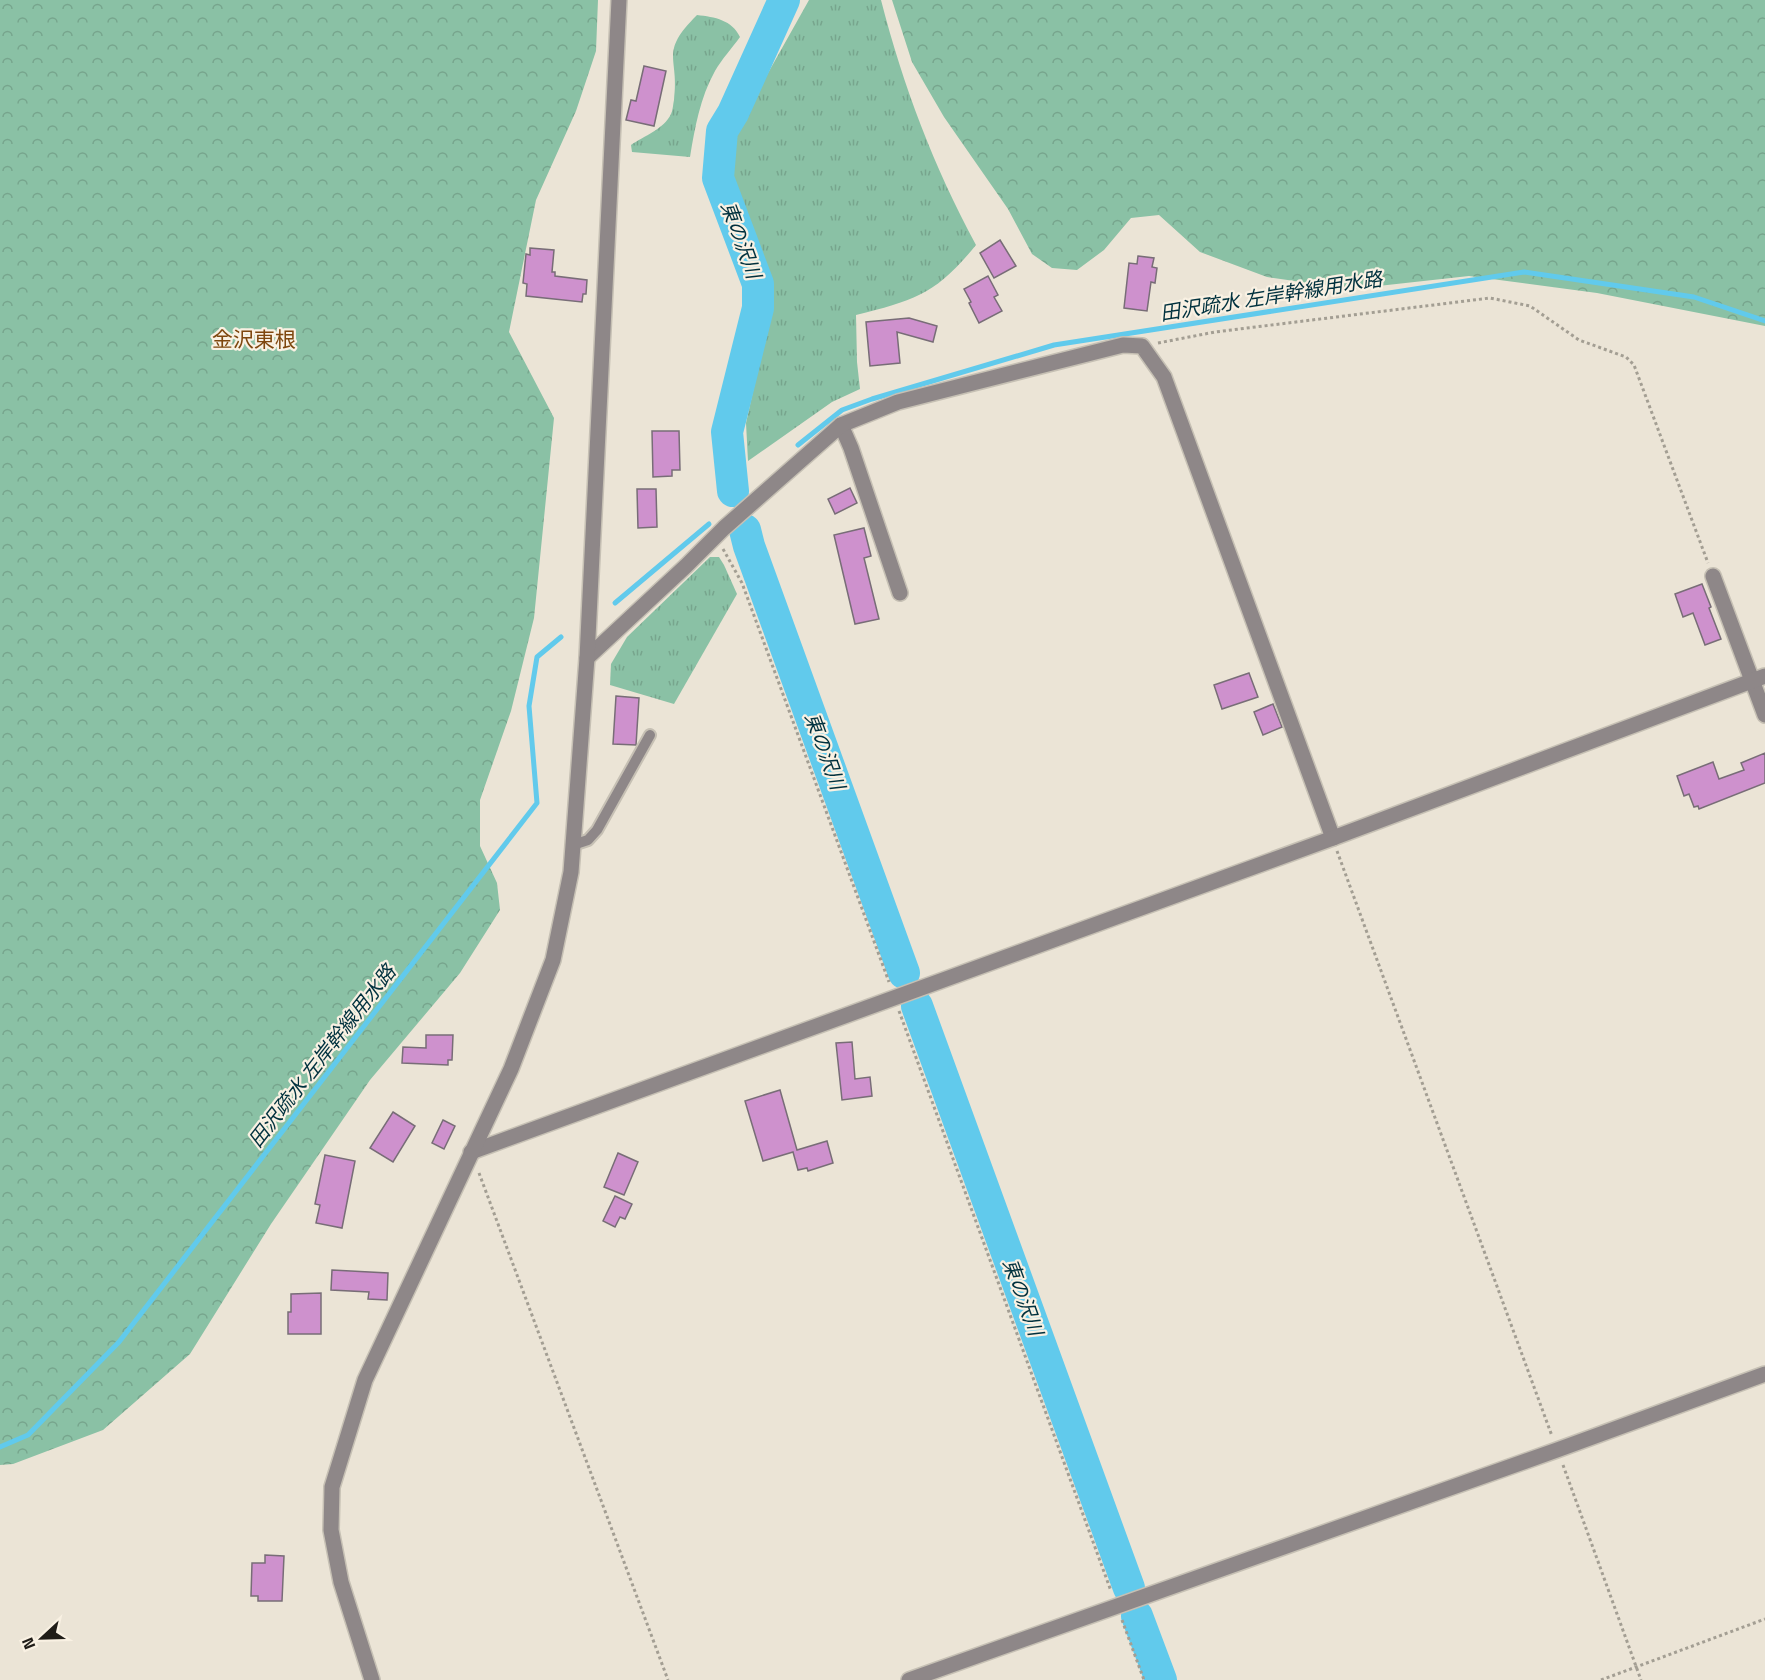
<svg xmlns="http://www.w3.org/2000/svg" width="1765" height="1680" font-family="'Titillium Web','Noto Sans JP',sans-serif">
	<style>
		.grass { fill: url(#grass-tufts) }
		.forest { fill: url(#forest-crowns) }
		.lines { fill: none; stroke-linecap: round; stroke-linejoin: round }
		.stream { stroke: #61caec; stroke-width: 5 }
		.river { stroke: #61caec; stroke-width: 32 }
		.building { fill: #ce91cd; stroke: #786d77; stroke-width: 1.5 }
		.service-casing { stroke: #c6c0b4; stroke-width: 14 }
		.minor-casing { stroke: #c6c0b4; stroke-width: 18 }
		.tertiary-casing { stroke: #c6c0b4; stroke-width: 18 }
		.path { stroke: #a39e93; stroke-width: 3; stroke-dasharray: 3 3; stroke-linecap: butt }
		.service { stroke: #8e8788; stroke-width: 10 }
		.minor { stroke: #8e8788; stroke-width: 15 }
		.tertiary { stroke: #8e8788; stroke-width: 15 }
		.labels { text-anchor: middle; stroke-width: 4.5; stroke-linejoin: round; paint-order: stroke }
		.water-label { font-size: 20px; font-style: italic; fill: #00313e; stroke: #f9f1e3 }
		.quarter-label { font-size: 21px; fill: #7e470e; stroke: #f9f1e3 }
	</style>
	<defs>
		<pattern id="grass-tufts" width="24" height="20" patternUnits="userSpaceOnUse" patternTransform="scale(1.5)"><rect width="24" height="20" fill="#8ac1a5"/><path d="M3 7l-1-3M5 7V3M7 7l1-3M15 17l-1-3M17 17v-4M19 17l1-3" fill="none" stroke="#77a58d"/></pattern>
		<pattern id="forest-crowns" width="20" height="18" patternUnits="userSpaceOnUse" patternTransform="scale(1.5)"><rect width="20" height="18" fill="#8ac1a5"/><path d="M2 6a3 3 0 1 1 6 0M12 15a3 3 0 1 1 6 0" fill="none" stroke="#77a58d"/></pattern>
	</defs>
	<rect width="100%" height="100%" fill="#ebe4d6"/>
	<g class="grass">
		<path d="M809,0H881C903,86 934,167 976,245C936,294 916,300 856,315L857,362L860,389L832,402L748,461L746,423L770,315L771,298L768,269L738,197L732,173V146L745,114Z"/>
		<path d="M697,15C715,17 732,20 740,37C732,48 722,59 715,71C700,98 695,127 690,157L632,152L631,145C644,136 664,129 671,114C673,110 673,104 674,100C680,56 658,54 697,15Z"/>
		<path d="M710,557H719L724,565L737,594L674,704L610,685L611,664L627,637Z"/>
	</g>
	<g class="forest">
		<path d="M0,0H598L596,51L576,111L536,200L509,332L554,418L534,618L511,711L480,800V846L497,883L500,910L460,973L370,1080L271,1224L190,1354L103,1430L13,1464L0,1465Z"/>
		<path d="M892,0H1765V326L1597,293L1469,276L1351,289L1267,277L1200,252L1159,215L1131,218L1104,250L1077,270L1052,268L1032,254L1008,209L944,117L912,62Z"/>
	</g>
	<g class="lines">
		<g class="stream">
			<path d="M798,445L842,410L872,399L1054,345L1524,272L1694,297L1765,321"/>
			<path d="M615,603L709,524"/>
			<path d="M0,1447L28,1435L119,1342L537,803L529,706L537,657L561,637"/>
		</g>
		<g class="river">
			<path d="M733,491L727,432L758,308V284L718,178L722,131L733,113L784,0"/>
			<path d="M745,530L749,546L904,973"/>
			<path d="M917,1006L1129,1588"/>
			<path d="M1137,1616L1161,1680"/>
		</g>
	</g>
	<g class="building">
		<path d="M644,66L666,71L654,126L626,120L631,100L636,101Z"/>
		<path d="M1000,240L1016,266L994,278L980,253Z"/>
		<path d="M530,248L554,250L552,272H555V276L587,280L586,294H583L582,302L526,296L527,284L523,283L526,254L530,255Z"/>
		<path d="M1138,256L1154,258L1152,267L1157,268L1155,283L1151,282L1147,311L1124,308L1129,263L1137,264Z"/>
		<path d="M988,276L998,295L994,297L1002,311L979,323L969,303L971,302L964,289Z"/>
		<path d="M909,318L937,326L933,342L897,332L900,363L870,366L866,322Z"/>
		<path d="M652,431H679L680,470H672V476L653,477Z"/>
		<path d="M850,488L857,503L835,514L828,499Z"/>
		<path d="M637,489H656L657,527L638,528Z"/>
		<path d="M864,528L871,556L864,558L879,619L855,624L834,535Z"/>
		<path d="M1702,584L1711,607L1709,608L1721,639L1705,645L1693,613L1683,617L1675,594Z"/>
		<path d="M1249,673L1258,697L1222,709L1214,685Z"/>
		<path d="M616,696L639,698L636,745L613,744Z"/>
		<path d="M1273,704L1282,727L1263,735L1254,712Z"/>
		<path d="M1765,753V783L1699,809L1698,806L1694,807L1689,794L1684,796L1677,776L1713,762L1719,779L1744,770L1741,763Z"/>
		<path d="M426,1035H453L452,1060H448V1065L402,1063L403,1047L426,1048Z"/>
		<path d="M852,1042L855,1079L870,1077L872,1096L842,1100L836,1043Z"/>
		<path d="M780,1090L797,1150L827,1141L833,1163L808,1171L807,1168L798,1170L793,1152L763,1161L745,1101Z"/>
		<path d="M393,1112L415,1126L393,1162L370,1148Z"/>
		<path d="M443,1120L455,1126L444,1149L432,1143Z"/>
		<path d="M618,1153L638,1162L624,1195L604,1187Z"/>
		<path d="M325,1155L355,1161L342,1228L316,1223L320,1205L315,1204Z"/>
		<path d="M615,1196L632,1204L625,1219L620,1217L615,1227L603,1221Z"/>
		<path d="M332,1270L388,1273L387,1300L368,1299L369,1292L331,1290Z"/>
		<path d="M321,1293V1334H288V1312H291V1294Z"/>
		<path d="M265,1555L284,1556L282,1601H258V1596H251L252,1563H265Z"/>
	</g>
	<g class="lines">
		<defs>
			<path id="service" d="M573,845L588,840L597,830L650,735"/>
			<g id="minor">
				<path d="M841,425L851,448L900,593"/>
				<path d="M1713,576L1765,715"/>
				<path d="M587,658L686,566L724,528L841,425L898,402L1123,345L1142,346L1164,377L1333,838"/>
				<path d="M471,1152L1333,838L1765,676"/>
				<path d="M909,1680L1557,1450L1765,1374"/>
			</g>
			<path id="tertiary" d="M372,1680L341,1582L331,1530L332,1487L365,1380L511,1069L553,960L571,872L587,658L619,0"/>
		</defs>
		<use href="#service" class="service-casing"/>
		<use href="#minor" class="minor-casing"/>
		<use href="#tertiary" class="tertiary-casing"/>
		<g class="path">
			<path d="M1158,343L1215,332L1490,298L1530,306L1579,340L1626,357L1634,365L1708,563"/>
			<path d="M723,549L742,583L889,982"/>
			<path d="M1337,851L1552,1436"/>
			<path d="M899,1011L1111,1591"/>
			<path d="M479,1173L668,1680"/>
			<path d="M1563,1465L1641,1680"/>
			<path d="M1122,1620L1144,1680"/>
			<path d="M1601,1680L1765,1619"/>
		</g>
		<use href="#service" class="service"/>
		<use href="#minor" class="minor"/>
		<use href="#tertiary" class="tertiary"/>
	</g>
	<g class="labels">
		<g class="water-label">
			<text transform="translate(741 240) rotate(70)" y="7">東の沢川</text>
			<text transform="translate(1271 296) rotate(-9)" y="7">田沢疏水 左岸幹線用水路</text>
			<text transform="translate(825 751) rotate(70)" y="7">東の沢川</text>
			<text transform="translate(322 1056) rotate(-52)" y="7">田沢疏水 左岸幹線用水路</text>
			<text transform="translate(1023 1297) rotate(70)" y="7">東の沢川</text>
		</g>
		<g class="quarter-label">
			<text x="254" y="347">金沢東根</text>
		</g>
	</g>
	<g transform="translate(42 1638) rotate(248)" stroke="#f9f1e3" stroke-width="4.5" paint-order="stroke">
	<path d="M0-4.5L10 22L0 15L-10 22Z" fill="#201d18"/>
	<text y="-9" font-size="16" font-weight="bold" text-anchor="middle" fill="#201d18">N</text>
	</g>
</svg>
